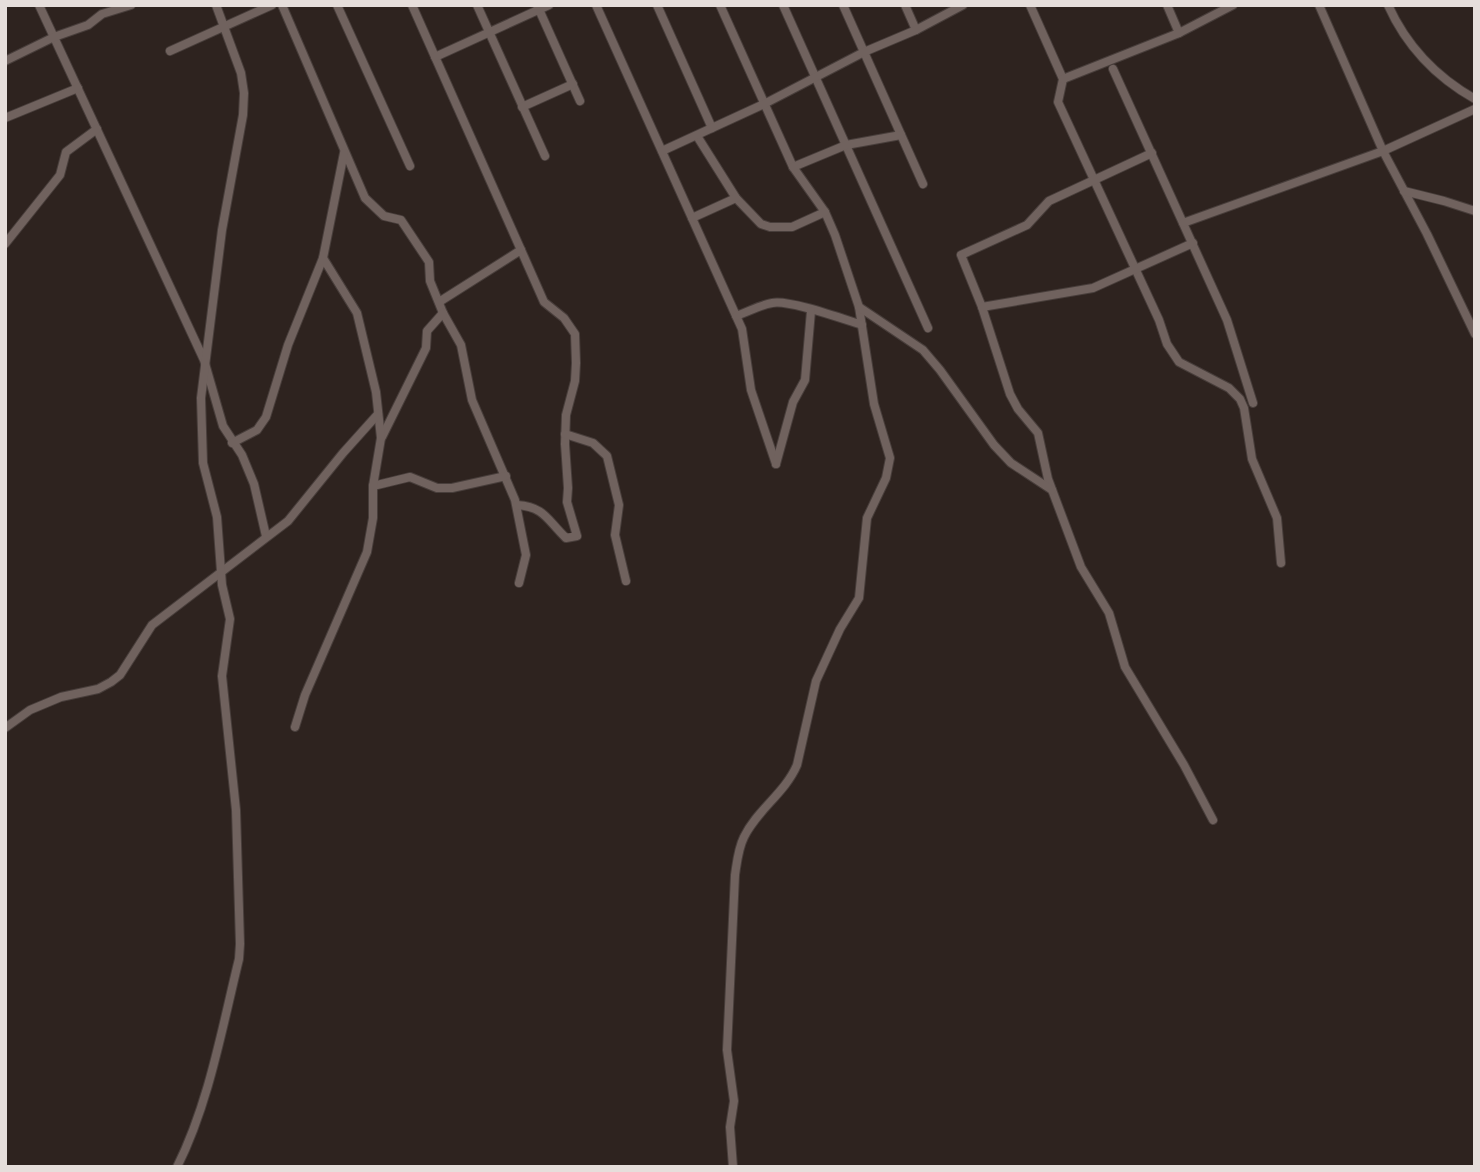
<svg xmlns="http://www.w3.org/2000/svg" width="1480" height="1172" font-family="Raleway,sans-serif">
	<style>
		.lines { fill: none; stroke-linecap: round; stroke-linejoin: round }
		.minor-casing { stroke: #483e3b; stroke-width: 10 }
		.minor { stroke: #70625e; stroke-width: 8 }
	</style>
	<rect width="100%" height="100%" fill="#2e231f"/>
	<g class="lines">
		<defs>
			<g id="minor">
				<path d="M39,5L204,360L223,426L242,455L254,484L266,536"/>
				<path d="M282,5L365,198L384,216L401,220L429,262L430,281L443,313L461,345L472,400L515,500L526,555L519,583"/>
				<path d="M337,5L410,166"/>
				<path d="M412,5L521,250"/>
				<path d="M477,5L545,156"/>
				<path d="M537,5L580,101"/>
				<path d="M596,5L742,329L751,390L776,464"/>
				<path d="M657,5L712,128"/>
				<path d="M720,5L793,167L825,212L835,235L859,307L874,404L890,458L886,478L867,518L859,598L840,629L816,681L797,765C785,793 757,810 744,837C738,849 737,862 735,875L727,1050L734,1101L730,1127L733,1167"/>
				<path d="M783,5L928,328"/>
				<path d="M843,5L923,184"/>
				<path d="M905,5L916,30"/>
				<path d="M1030,5L1063,79L1058,102L1159,320L1167,344L1179,362L1229,388L1240,399L1244,408L1252,459L1277,518L1281,563"/>
				<path d="M1167,5L1179,33"/>
				<path d="M1319,5L1383,151L1427,234L1475,334"/>
				<path d="M1388,5C1406,45 1436,77 1475,99"/>
				<path d="M170,51L272,5"/>
				<path d="M435,57L549,5"/>
				<path d="M5,61L54,37L88,25L102,14L131,5"/>
				<path d="M1113,69L1227,320L1253,403"/>
				<path d="M1063,79L1179,33L1233,5"/>
				<path d="M522,107L573,84"/>
				<path d="M5,118L78,88"/>
				<path d="M697,136L736,198L761,224L770,227H792L825,212"/>
				<path d="M662,151L764,104L864,52L916,30L963,5"/>
				<path d="M1152,153L1049,201L1027,225L961,255L982,307L1010,394L1018,409L1038,433L1048,479L1081,567L1109,613L1125,667L1184,765L1213,820"/>
				<path d="M793,167L846,145L901,135"/>
				<path d="M1404,191L1444,201L1475,211"/>
				<path d="M692,218L736,198"/>
				<path d="M1183,223L1383,151L1475,109"/>
				<path d="M5,244L60,175L66,152L97,129"/>
				<path d="M439,302L521,250L544,302L564,318L575,334L576,363L575,381L566,415L565,444L568,488L567,502L577,536L566,538C547,520 545,507 517,505"/>
				<path d="M859,307L923,350L940,370L994,445L1011,463L1052,490"/>
				<path d="M982,307L1093,288L1193,243"/>
				<path d="M736,316C748,312 760,305 772,303C788,299 843,319 862,325"/>
				<path d="M565,434L593,443L607,456L619,505L615,535L626,581"/>
				<path d="M382,437L426,348L427,331L443,313"/>
				<path d="M232,443L257,430L266,417L288,345L323,258"/>
				<path d="M776,464L793,402L805,380L811,311"/>
				<path d="M373,486L410,477L437,488H452L506,476"/>
				<path d="M295,727L305,695L367,552L373,518V486L381,438L376,392L357,313L323,258L344,153"/>
				<path d="M5,728L30,710L61,697L98,689L111,682L120,675L152,625L288,521L343,453L378,414"/>
				<path d="M177,1167C209,1103 222,1028 239,959L240,944L236,810L222,676L230,619L222,585L217,517L203,463L201,398L222,230L243,115L244,93L241,73L216,5"/>
			</g>
		</defs>
		<use href="#minor" class="minor-casing"/>
		<use href="#minor" class="minor"/>
	</g>
	<rect width="1480" height="1172" fill="none" stroke="#e6dedb" stroke-width="14"/>
</svg>
